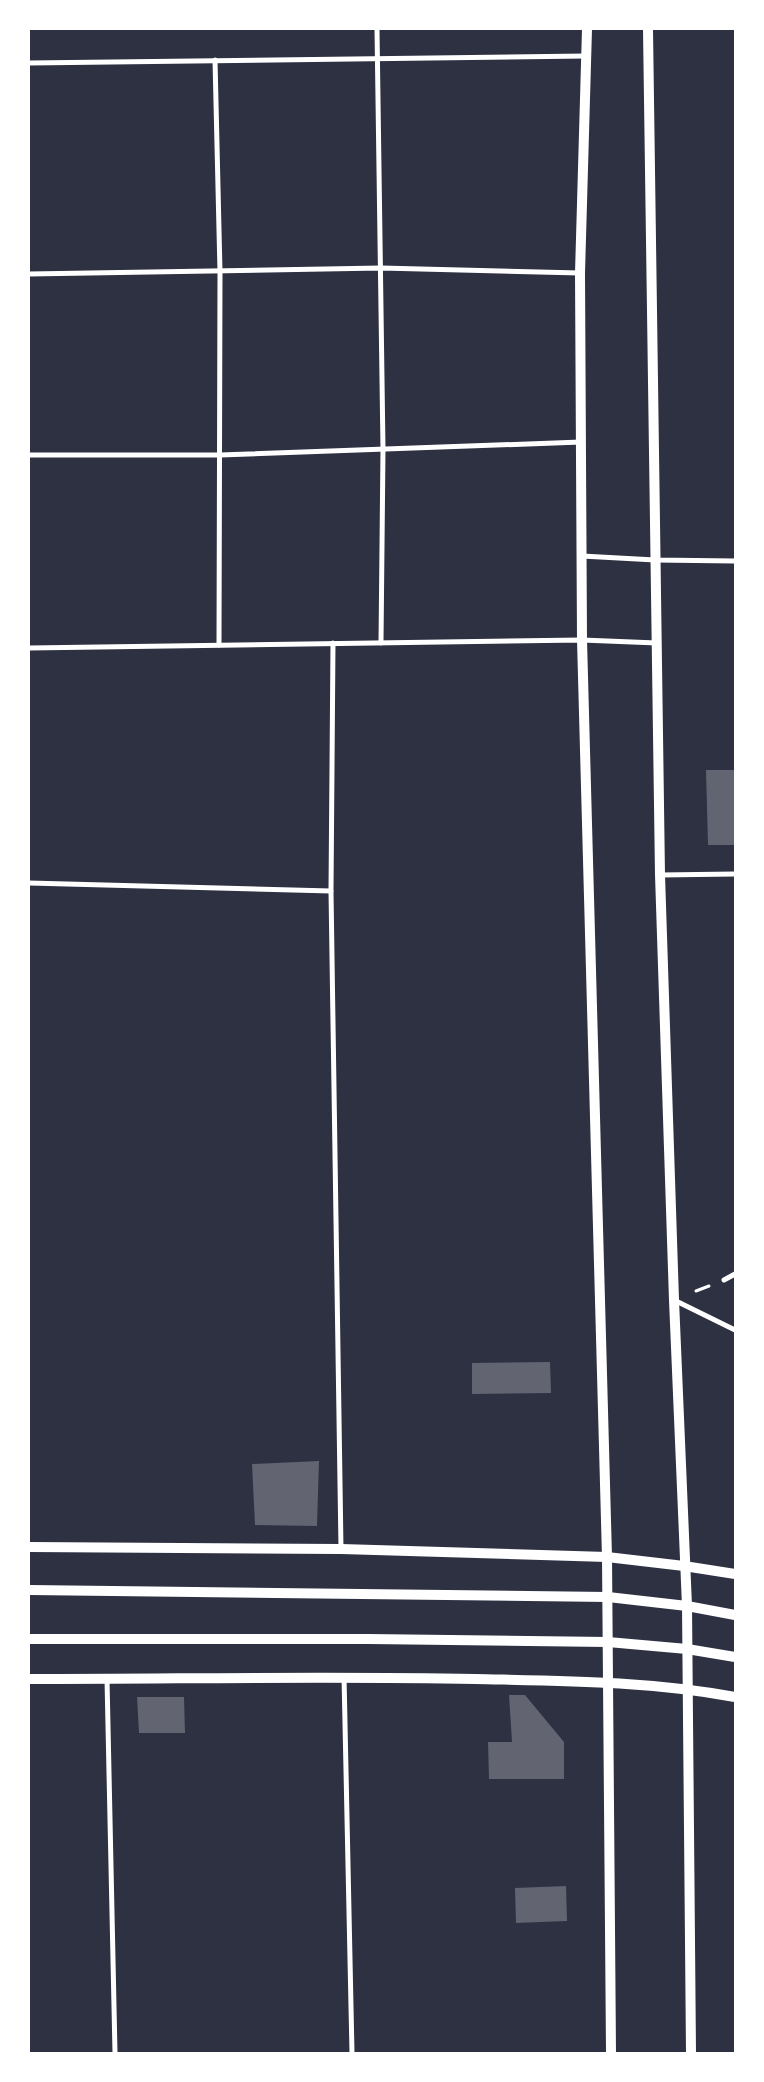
<svg xmlns="http://www.w3.org/2000/svg" width="764" height="2082" font-family="'Open Sans',sans-serif">
	<style>
		.building { fill: #626471 }
		.lines { fill: none; stroke-linecap: round; stroke-linejoin: round }
		.path { stroke: #fff; stroke-width: 3 }
		.minor { stroke: #fff; stroke-width: 5 }
		.secondary { stroke: #fff; stroke-width: 10 }
	</style>
	<rect width="100%" height="100%" fill="#2d3142"/>
	<g class="building">
		<path d="M706,770H735V845H708Z"/>
		<path d="M550,1362L551,1393L472,1394V1363Z"/>
		<path d="M319,1461L317,1526L255,1525L252,1464Z"/>
		<path d="M509,1695H525L564,1742V1779H489L488,1742H512Z"/>
		<path d="M137,1697H184L185,1733H139Z"/>
		<path d="M566,1886L567,1921L516,1923L515,1888Z"/>
	</g>
	<g class="lines">
		<path class="path" d="M696,1291L709,1286"/>
		<g class="minor">
			<path d="M377,29L383,449L381,643"/>
			<path d="M215,60L220,272L219,645"/>
			<path d="M29,63L586,56"/>
			<path d="M29,274L381,268L580,273"/>
			<path d="M29,455H220L581,442"/>
			<path d="M582,556L655,560L735,561"/>
			<path d="M333,643L331,891L341,1549"/>
			<path d="M29,648L582,640L657,643"/>
			<path d="M660,875L735,874"/>
			<path d="M29,883L331,891"/>
			<path d="M724,1280L735,1274"/>
			<path d="M674,1300L735,1330"/>
			<path d="M344,1676L352,2053"/>
			<path d="M107,1679L115,2053"/>
		</g>
		<g class="secondary">
			<path d="M587,29L580,273L582,640L607,1557L611,2053"/>
			<path d="M648,29L660,875L674,1300L687,1606L691,2053"/>
			<path d="M29,1547L341,1549L607,1557L684,1566L735,1574"/>
			<path d="M29,1590L608,1597L687,1606L735,1615"/>
			<path d="M29,1639H369L608,1642L687,1649L735,1657"/>
			<path d="M29,1679C178,1679 326,1676 475,1679C564,1681 648,1681 735,1697"/>
		</g>
	</g>
	<rect width="764" height="2082" fill="none" stroke="#ffffff" stroke-width="60"/>
</svg>
